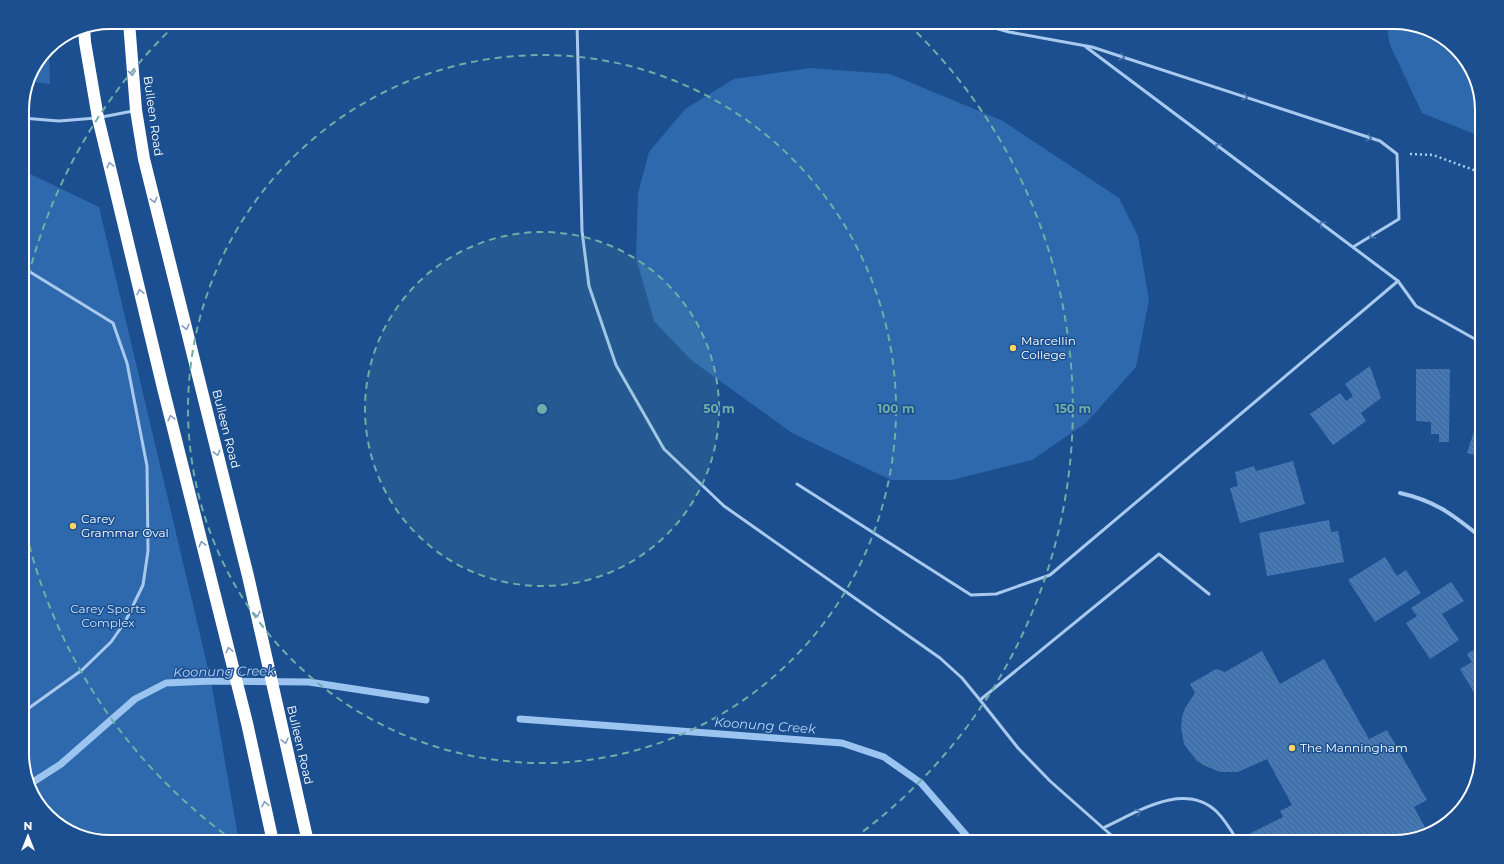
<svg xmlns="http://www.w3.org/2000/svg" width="1504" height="864" font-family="Montserrat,sans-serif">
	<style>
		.green { fill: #2e69ad }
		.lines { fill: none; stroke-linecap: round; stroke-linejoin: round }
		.stream { stroke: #9cc4f0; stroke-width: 7 }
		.building { fill: url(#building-back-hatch) }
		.path { stroke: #a9c9ee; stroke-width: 2.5; stroke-dasharray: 2 3; stroke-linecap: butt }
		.lane { stroke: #a9c9ee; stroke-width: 3 }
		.street { stroke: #a9c9ee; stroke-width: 4 }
		.highway { stroke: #fff; stroke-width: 12 }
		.oneway { stroke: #4674ac }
		.oneway2 { stroke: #829ec1 }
		.ring { fill: none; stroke: #6fada8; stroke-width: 2; stroke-dasharray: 7 5 }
		.poi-dot { fill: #ffd166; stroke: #1b4f8f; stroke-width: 1.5 }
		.labels { text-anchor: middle; stroke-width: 3; stroke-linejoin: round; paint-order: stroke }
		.street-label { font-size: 12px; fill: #fff; stroke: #1b4f8f }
		.poi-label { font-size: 12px; fill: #fff; stroke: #1b4f8f; text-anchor: start }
		.park-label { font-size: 12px; fill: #cfe3fa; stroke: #1b4f8f }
		.water-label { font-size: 13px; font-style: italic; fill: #b5d3f5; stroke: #1b4f8f }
		.rim { fill: none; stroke: #fff; stroke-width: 2 }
		.centre { fill: #6fada8; stroke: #1b4f8f; stroke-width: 2 }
		.ring-label { font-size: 12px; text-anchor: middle; font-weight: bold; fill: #6fada8; stroke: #1b4f8f; stroke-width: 3; stroke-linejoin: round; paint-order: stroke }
	</style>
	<defs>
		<pattern id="building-back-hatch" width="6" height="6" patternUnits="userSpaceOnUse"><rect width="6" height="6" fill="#4478b7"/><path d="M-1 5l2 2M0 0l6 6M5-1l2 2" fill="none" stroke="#486282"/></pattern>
	</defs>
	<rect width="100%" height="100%" fill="#1b4f8f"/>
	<g class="green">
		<path d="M1386,22H1394L1438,34L1470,66L1482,104V137L1422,113L1390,45Z"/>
		<path d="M49,46L50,84L27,81L29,76Z"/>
		<path d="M810,68L890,74L1003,121L1119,198L1138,236L1149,300L1136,367L1086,423L1032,460L952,480H891L792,433L691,360L654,321L636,258L638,193L649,152L685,109L734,79Z"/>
		<path d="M22,170L99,207L211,681L239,842H110L66,830L37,803L22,760Z"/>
	</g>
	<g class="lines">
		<g class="stream">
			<path d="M520,719L842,743L884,757L921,783L972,842"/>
			<path d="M30,784L61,764L135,699L166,683L211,681L309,682L426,700"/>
		</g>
	</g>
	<g class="building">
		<path d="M1370,366L1381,398L1361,413L1366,421L1333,445L1310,414L1340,393L1346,401L1353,396L1345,384Z"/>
		<path d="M1416,369H1450L1449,442H1439V434H1431V422L1416,421Z"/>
		<path d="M1476,425L1482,427V457L1467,453Z"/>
		<path d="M1293,461L1305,504L1240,523L1230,488L1238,486L1235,472L1254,466L1256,471Z"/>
		<path d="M1329,520L1331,532L1338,531L1344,562L1267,576L1259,533Z"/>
		<path d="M1385,557L1397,576L1406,570L1421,593L1375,622L1348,580Z"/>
		<path d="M1451,582L1464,601L1442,614L1459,640L1430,659L1406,623L1417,616L1411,608Z"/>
		<path d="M1482,645V699L1479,701L1460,669L1472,662L1467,654Z"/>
		<path d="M1262,651L1280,684L1324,659L1369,739L1387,730L1427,800L1414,807L1428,833L1395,842H1327L1324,838L1317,842H1233L1283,817L1280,811L1292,805L1267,759L1238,772H1220L1203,765L1196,760L1184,744L1181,728L1182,717L1185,708L1195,693L1190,684L1216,669L1225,672Z"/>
	</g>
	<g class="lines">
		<path class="path" d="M1410,154L1433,155L1482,173"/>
		<g class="lane">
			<path d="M577,22L582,231L589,286L616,365L664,449L724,506L940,658L962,678L980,700"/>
			<path d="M974,22L1009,32L1092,47L1380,141L1397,154L1399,219L1353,247"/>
			<path d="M1086,47L1398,281L1416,306L1482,343"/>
			<path d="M102,117L133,111"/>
			<path d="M22,118L59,121L96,118"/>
			<path d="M22,267L113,323L127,363L147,466L148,551L143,585L125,622L111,642L82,670L22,713"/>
			<path d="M797,484L971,595L996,594L1050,575L1398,281"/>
			<path d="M1103,828C1136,813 1184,780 1217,812C1225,820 1231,830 1237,840"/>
			<path d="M1119,842L1050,781L1018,748L980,700L1159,554L1209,594"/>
		</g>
		<path class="street" d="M1400,493C1436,501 1453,515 1482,538"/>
		<g class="highway">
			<path d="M129,22L136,110L144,159L248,576L308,842"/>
			<path d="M84,27L85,42L98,118L163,388L247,723L273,842"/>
		</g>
	</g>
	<defs><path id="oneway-chevron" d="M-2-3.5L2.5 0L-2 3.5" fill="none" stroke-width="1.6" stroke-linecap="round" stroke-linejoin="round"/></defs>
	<g class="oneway">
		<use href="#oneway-chevron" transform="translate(1122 57) rotate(18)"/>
		<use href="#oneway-chevron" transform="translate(1245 97) rotate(18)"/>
		<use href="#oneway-chevron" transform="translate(1369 138) rotate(18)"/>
		<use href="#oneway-chevron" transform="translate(1218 146) rotate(-143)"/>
		<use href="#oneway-chevron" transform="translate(1322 224) rotate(-143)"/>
		<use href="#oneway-chevron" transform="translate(1372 236) rotate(148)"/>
		<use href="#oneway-chevron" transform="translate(1138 812) rotate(-24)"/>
	</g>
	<g class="oneway2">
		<use href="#oneway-chevron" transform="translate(132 73) rotate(85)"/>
		<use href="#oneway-chevron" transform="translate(110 165) rotate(-104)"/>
		<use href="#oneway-chevron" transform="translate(154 200) rotate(76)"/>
		<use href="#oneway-chevron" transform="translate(140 292) rotate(-103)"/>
		<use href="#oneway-chevron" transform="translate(186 327) rotate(76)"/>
		<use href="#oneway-chevron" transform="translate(171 418) rotate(-104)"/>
		<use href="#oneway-chevron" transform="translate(217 453) rotate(76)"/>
		<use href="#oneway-chevron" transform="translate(202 544) rotate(-104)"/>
		<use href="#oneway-chevron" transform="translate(257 614) rotate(78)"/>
		<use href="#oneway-chevron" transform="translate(229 650) rotate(-104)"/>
		<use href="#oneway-chevron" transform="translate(285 741) rotate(77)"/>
		<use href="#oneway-chevron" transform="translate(265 804) rotate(-101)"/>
	</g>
	<circle cx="542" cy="409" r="177" fill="#6fada8" fill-opacity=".12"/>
	<g class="ring">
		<circle cx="542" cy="409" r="177"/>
		<circle cx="542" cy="409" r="354"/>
		<path d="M234 841A531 531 0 0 1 23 519M23 299A531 531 0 0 1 176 24M908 24A531 531 0 0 1 850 841"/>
	</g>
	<g class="poi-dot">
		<circle cx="1013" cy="348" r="4"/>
		<circle cx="73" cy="526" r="4"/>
		<circle cx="1292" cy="748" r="4"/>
	</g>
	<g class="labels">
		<g class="street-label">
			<text transform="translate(153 116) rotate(82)" y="4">Bulleen Road</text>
			<text transform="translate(226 429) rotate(76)" y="4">Bulleen Road</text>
			<text transform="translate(300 745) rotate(77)" y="4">Bulleen Road</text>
		</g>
		<g class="poi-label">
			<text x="1021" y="345">Marcellin<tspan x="1021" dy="14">College</tspan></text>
			<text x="81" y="523">Carey<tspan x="81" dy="14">Grammar Oval</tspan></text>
			<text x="1300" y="752">The Manningham</text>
		</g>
		<g class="park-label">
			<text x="108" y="613">Carey Sports<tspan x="108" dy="14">Complex</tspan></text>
		</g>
		<g class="water-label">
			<text transform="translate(224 671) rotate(-1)" y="5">Koonung Creek</text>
			<text transform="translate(765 725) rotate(4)" y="5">Koonung Creek</text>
		</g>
	</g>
	<path d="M0 0H1504V864H0ZM110 29H1394A81 81 0 0 1 1475 110V754A81 81 0 0 1 1394 835H110A81 81 0 0 1 29 754V110A81 81 0 0 1 110 29Z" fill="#1b4f8f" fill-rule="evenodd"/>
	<path class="rim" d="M110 29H1394A81 81 0 0 1 1475 110V754A81 81 0 0 1 1394 835H110A81 81 0 0 1 29 754V110A81 81 0 0 1 110 29Z"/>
	<circle cx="542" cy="409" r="6" class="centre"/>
	<g class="ring-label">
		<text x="719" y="413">50 m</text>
		<text x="896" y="413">100 m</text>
		<text x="1073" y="413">150 m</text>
	</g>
	<g transform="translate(28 836)" stroke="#1b4f8f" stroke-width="3" paint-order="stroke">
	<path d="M0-3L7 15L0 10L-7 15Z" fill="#ffffff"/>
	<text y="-6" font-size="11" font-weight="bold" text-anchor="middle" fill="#ffffff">N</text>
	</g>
</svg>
